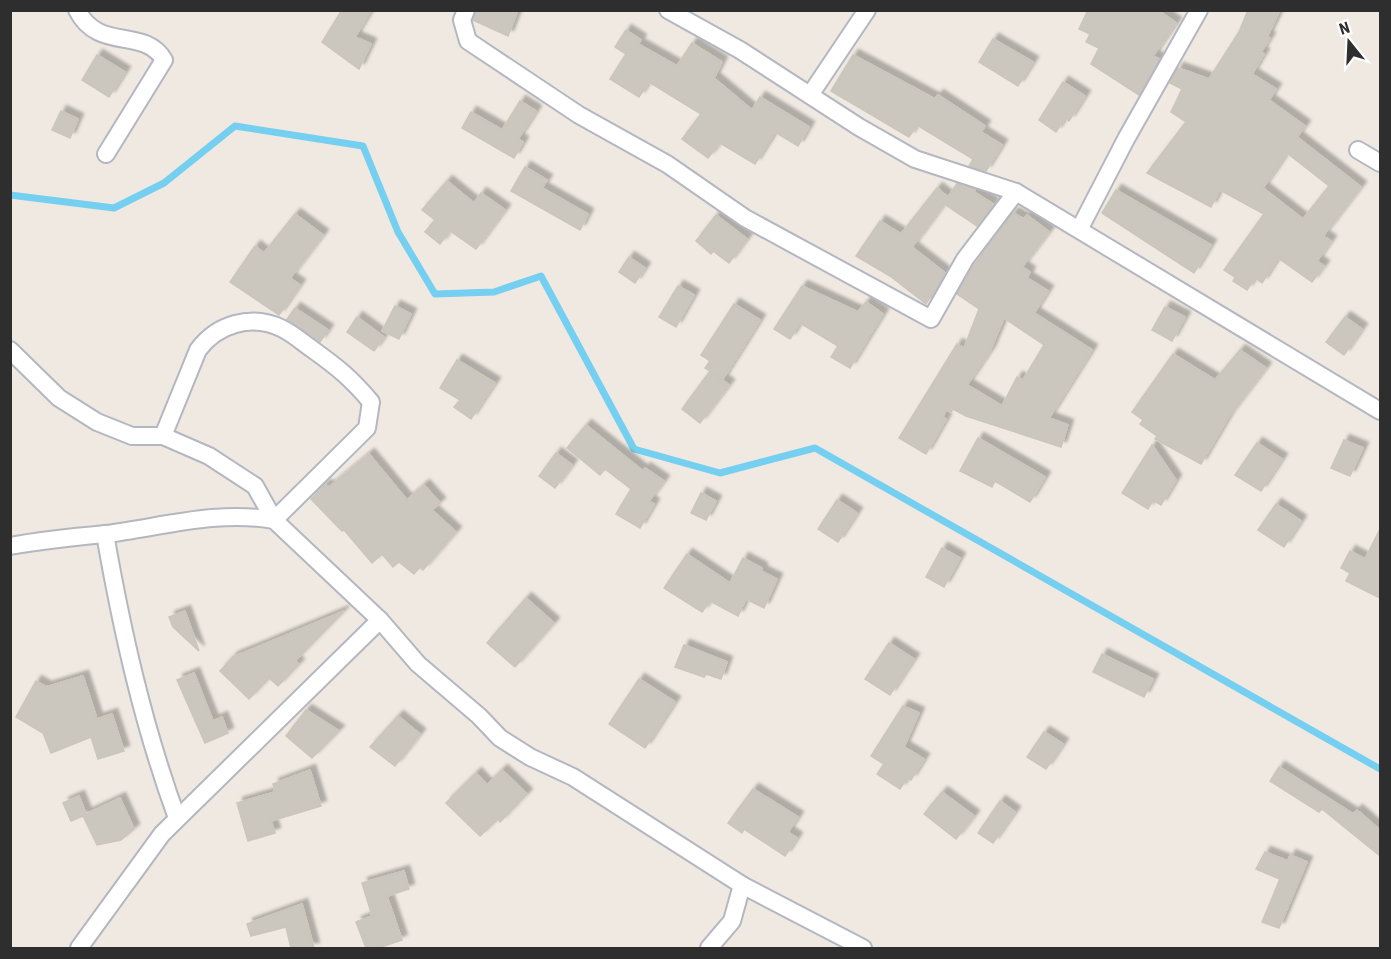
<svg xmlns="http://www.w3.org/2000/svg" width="1391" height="959" font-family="'Roboto Condensed',sans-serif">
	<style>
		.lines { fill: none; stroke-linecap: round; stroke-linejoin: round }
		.stream { stroke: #75cff0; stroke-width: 7 }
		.building { fill: #cbc7bf; stroke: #cbc5ba; stroke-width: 1.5; fill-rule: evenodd; filter: url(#shadow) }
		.street-casing { stroke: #b4b7c1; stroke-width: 20 }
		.street { stroke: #fff; stroke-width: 16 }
	</style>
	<defs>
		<filter id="shadow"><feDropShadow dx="5.5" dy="-5.5" stdDeviation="1.5" flood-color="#0004"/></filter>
	</defs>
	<rect width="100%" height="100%" fill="#efe9e1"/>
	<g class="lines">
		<path class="stream" d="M10,195L114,208L164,183L235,126L363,146L398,232L435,294L494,292L541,276L634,449L720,473L815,448L1380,769"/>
	</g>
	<g class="building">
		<path d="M342,10H371L355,37L371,44L359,69L322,42Z"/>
		<path d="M476,10H518L508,36L473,20Z"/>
		<path d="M1088,10H1158L1176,23L1153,56L1159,59L1139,95L1091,64L1099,48L1086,42L1090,34L1079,29Z"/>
		<path d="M1248,10H1280L1267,37L1270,38L1261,52L1264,54L1252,74L1276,89L1269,100L1305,126L1297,137L1361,187L1323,236L1331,241L1317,261L1324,266L1312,282L1278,258L1262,283L1255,278L1247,290L1233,281L1235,277L1224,270L1264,214L1220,190L1211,207L1147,173L1186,122L1171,112L1182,89L1170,83L1178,68L1209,79L1239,32ZM1287,153L1329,186L1303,219L1263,188Z"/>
		<path d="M626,30L641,40L638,44L677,66L692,43L722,62L714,78L752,110L760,97L809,127L798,146L775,132L755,164L720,143L708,158L682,139L701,114L649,82L639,97L610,79L626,54L615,47Z"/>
		<path d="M993,39L1033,62L1018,86L979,62Z"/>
		<path d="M97,55L125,72L109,97L82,80Z"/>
		<path d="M853,55L935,99L938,95L985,126L981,132L1002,145L986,171L969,166L973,159L917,125L909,137L831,91Z"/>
		<path d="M1063,82L1085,96L1069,121L1065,118L1056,132L1039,120Z"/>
		<path d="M520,101L536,111L518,139L523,142L514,158L462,128L471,112L502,130Z"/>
		<path d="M61,111L78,119L70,138L52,130Z"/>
		<path d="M525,167L547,180L542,188L588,214L580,230L511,191Z"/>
		<path d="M447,181L474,203L481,193L505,210L476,249L450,231L440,244L425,232L435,220L422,210Z"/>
		<path d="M957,184L975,190L974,192L993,204L977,226L944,204L912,247L945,273L926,304L890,276L856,256L880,221L901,234L937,188L948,197Z"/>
		<path d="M1116,190L1211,245L1194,273L1102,213Z"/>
		<path d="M1013,213L1024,219L1027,215L1049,232L1022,267L1030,272L1027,278L1048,291L1034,313L1092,350L1049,418L1068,425L1061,447L966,416L953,409L951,412L946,410L943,417L946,419L926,454L899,438L957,344L964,348L979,309L957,294L974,265ZM1004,318L1044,345L1023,380L1017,377L1002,406L967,385L990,351Z"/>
		<path d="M295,214L323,235L290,278L300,285L279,315L230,282L255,246L264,253Z"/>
		<path d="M716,215L747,239L729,263L713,251L711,254L696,241Z"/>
		<path d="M629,257L645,268L635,283L619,272Z"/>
		<path d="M678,286L694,295L676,327L659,317Z"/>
		<path d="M802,286L858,312L866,302L883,314L850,368L831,357L838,346L800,323L790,339L774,329Z"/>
		<path d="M734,304L760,320L723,379L705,368L710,361L701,355Z"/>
		<path d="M395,306L411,314L399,339L382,331Z"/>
		<path d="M1165,307L1185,317L1172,341L1152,330Z"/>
		<path d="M295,308L328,330L320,342L287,319Z"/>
		<path d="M357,317L384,337L374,351L347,332Z"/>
		<path d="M1345,317L1362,329L1344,355L1326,342Z"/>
		<path d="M1240,350L1266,368L1229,416L1201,464L1155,439L1157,436L1140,424L1143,420L1132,412L1173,354L1215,380Z"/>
		<path d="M457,360L495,383L471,419L454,407L460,400L440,388Z"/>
		<path d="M710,371L729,385L700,423L682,409Z"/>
		<path d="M586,425L643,471L645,468L664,481L649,501L654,504L640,528L616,514L631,489L605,469L600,475L567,448Z"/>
		<path d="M978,438L1045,477L1030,502L995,481L992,487L960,471Z"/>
		<path d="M1344,440L1363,448L1350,476L1331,468Z"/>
		<path d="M1257,443L1282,459L1261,491L1235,475Z"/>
		<path d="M1152,445L1176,480L1161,505L1153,500L1148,509L1122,493Z"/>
		<path d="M556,453L572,465L555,488L539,476Z"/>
		<path d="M369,454L407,500L424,485L440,503L432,510L456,532L423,570L420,567L414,574L399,562L393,567L382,554L372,563L344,530L342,531L311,499L325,485L329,487Z"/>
		<path d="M701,493L716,501L706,520L691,513Z"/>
		<path d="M837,500L857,513L838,542L818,529Z"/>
		<path d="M1276,504L1301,521L1284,547L1258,530Z"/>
		<path d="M1380,529V598L1346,581L1350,573L1341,568L1350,551L1365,559Z"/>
		<path d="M942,548L960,558L944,587L926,577Z"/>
		<path d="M687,554L730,583L743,558L762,568L761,571L777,579L764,608L746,599L738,616L710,601L702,612L664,588Z"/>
		<path d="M526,598L554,623L515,667L487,643Z"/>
		<path d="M185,611L199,651L173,627L169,617Z"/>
		<path d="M344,611L295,661L299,664L278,686L269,678L249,699L220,671L233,657Z"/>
		<path d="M889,643L914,659L890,695L865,679Z"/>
		<path d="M684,645L727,662L721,679L706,674L704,677L675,667Z"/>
		<path d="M1102,654L1153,679L1144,697L1093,672Z"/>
		<path d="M194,673L213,721L222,717L228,733L205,743L177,680Z"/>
		<path d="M83,676L97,719L112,714L124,751L98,759L91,737L51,753L43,733L16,717L36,681L46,687Z"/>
		<path d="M639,679L675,702L645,748L609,724Z"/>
		<path d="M903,706L919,713L904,747L924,759L911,780L907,778L900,789L877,774L884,764L871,756Z"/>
		<path d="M306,710L339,731L312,758L286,736Z"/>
		<path d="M398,716L420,734L395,766L370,747Z"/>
		<path d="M1044,732L1063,744L1046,769L1027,757Z"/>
		<path d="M1279,767L1353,814L1357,810L1380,830V856L1322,809L1319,812L1270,781Z"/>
		<path d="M310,770L321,806L271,821L275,833L248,841L237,803L275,792L273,784Z"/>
		<path d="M502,770L527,794L500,822L498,819L480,836L446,803L476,773L487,785Z"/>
		<path d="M753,789L798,817L788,832L797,838L785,856L744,829L742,833L728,823Z"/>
		<path d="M942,792L974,816L956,839L924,814Z"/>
		<path d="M79,796L86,814L120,798L134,829L121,840L97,845L83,816L71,821L63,803Z"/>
		<path d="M1000,801L1015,812L993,843L978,833Z"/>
		<path d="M1265,852L1288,861L1290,855L1307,862L1279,928L1262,922L1280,879L1256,869Z"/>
		<path d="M404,871L409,889L387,896L402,940L378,948H366L356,922L372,916L362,883Z"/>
		<path d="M302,904L314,948H291L286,927L251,936L247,924Z"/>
	</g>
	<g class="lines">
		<defs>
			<g id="street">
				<path d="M77,10C99,53 144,26 164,60L106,154"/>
				<path d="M466,10L462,20L468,41L579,115L667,164L745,218L931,319L965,259L1016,192"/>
				<path d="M668,10L740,50L859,127L915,159L1016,192L1380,411"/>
				<path d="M810,95L867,10"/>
				<path d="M1358,150L1380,163"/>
				<path d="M1080,228L1126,139L1199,10"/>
				<path d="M10,350L59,398L97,422L132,436H163L209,456L255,486L274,520L367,428L371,402C351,378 337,367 312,349C302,342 292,333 281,328C251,314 217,324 198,350L163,436"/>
				<path d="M105,534C122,631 143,725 177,818"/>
				<path d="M10,546C43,540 73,537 106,534C161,527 218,510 274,520L380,620L418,664L479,716L500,738L530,757L573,777L742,885L863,948"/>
				<path d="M79,948L162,834L380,620"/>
				<path d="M709,948L732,921L742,885"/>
			</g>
		</defs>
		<use href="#street" class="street-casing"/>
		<use href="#street" class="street"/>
	</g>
	<rect width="1391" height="959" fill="none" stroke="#2e2e2e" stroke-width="24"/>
	<g transform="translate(1349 42) rotate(342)" stroke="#ffffff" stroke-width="4.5" paint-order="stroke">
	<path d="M0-4.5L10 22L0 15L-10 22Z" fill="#2e2e2e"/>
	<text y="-9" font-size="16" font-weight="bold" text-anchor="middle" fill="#2e2e2e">N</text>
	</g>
</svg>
